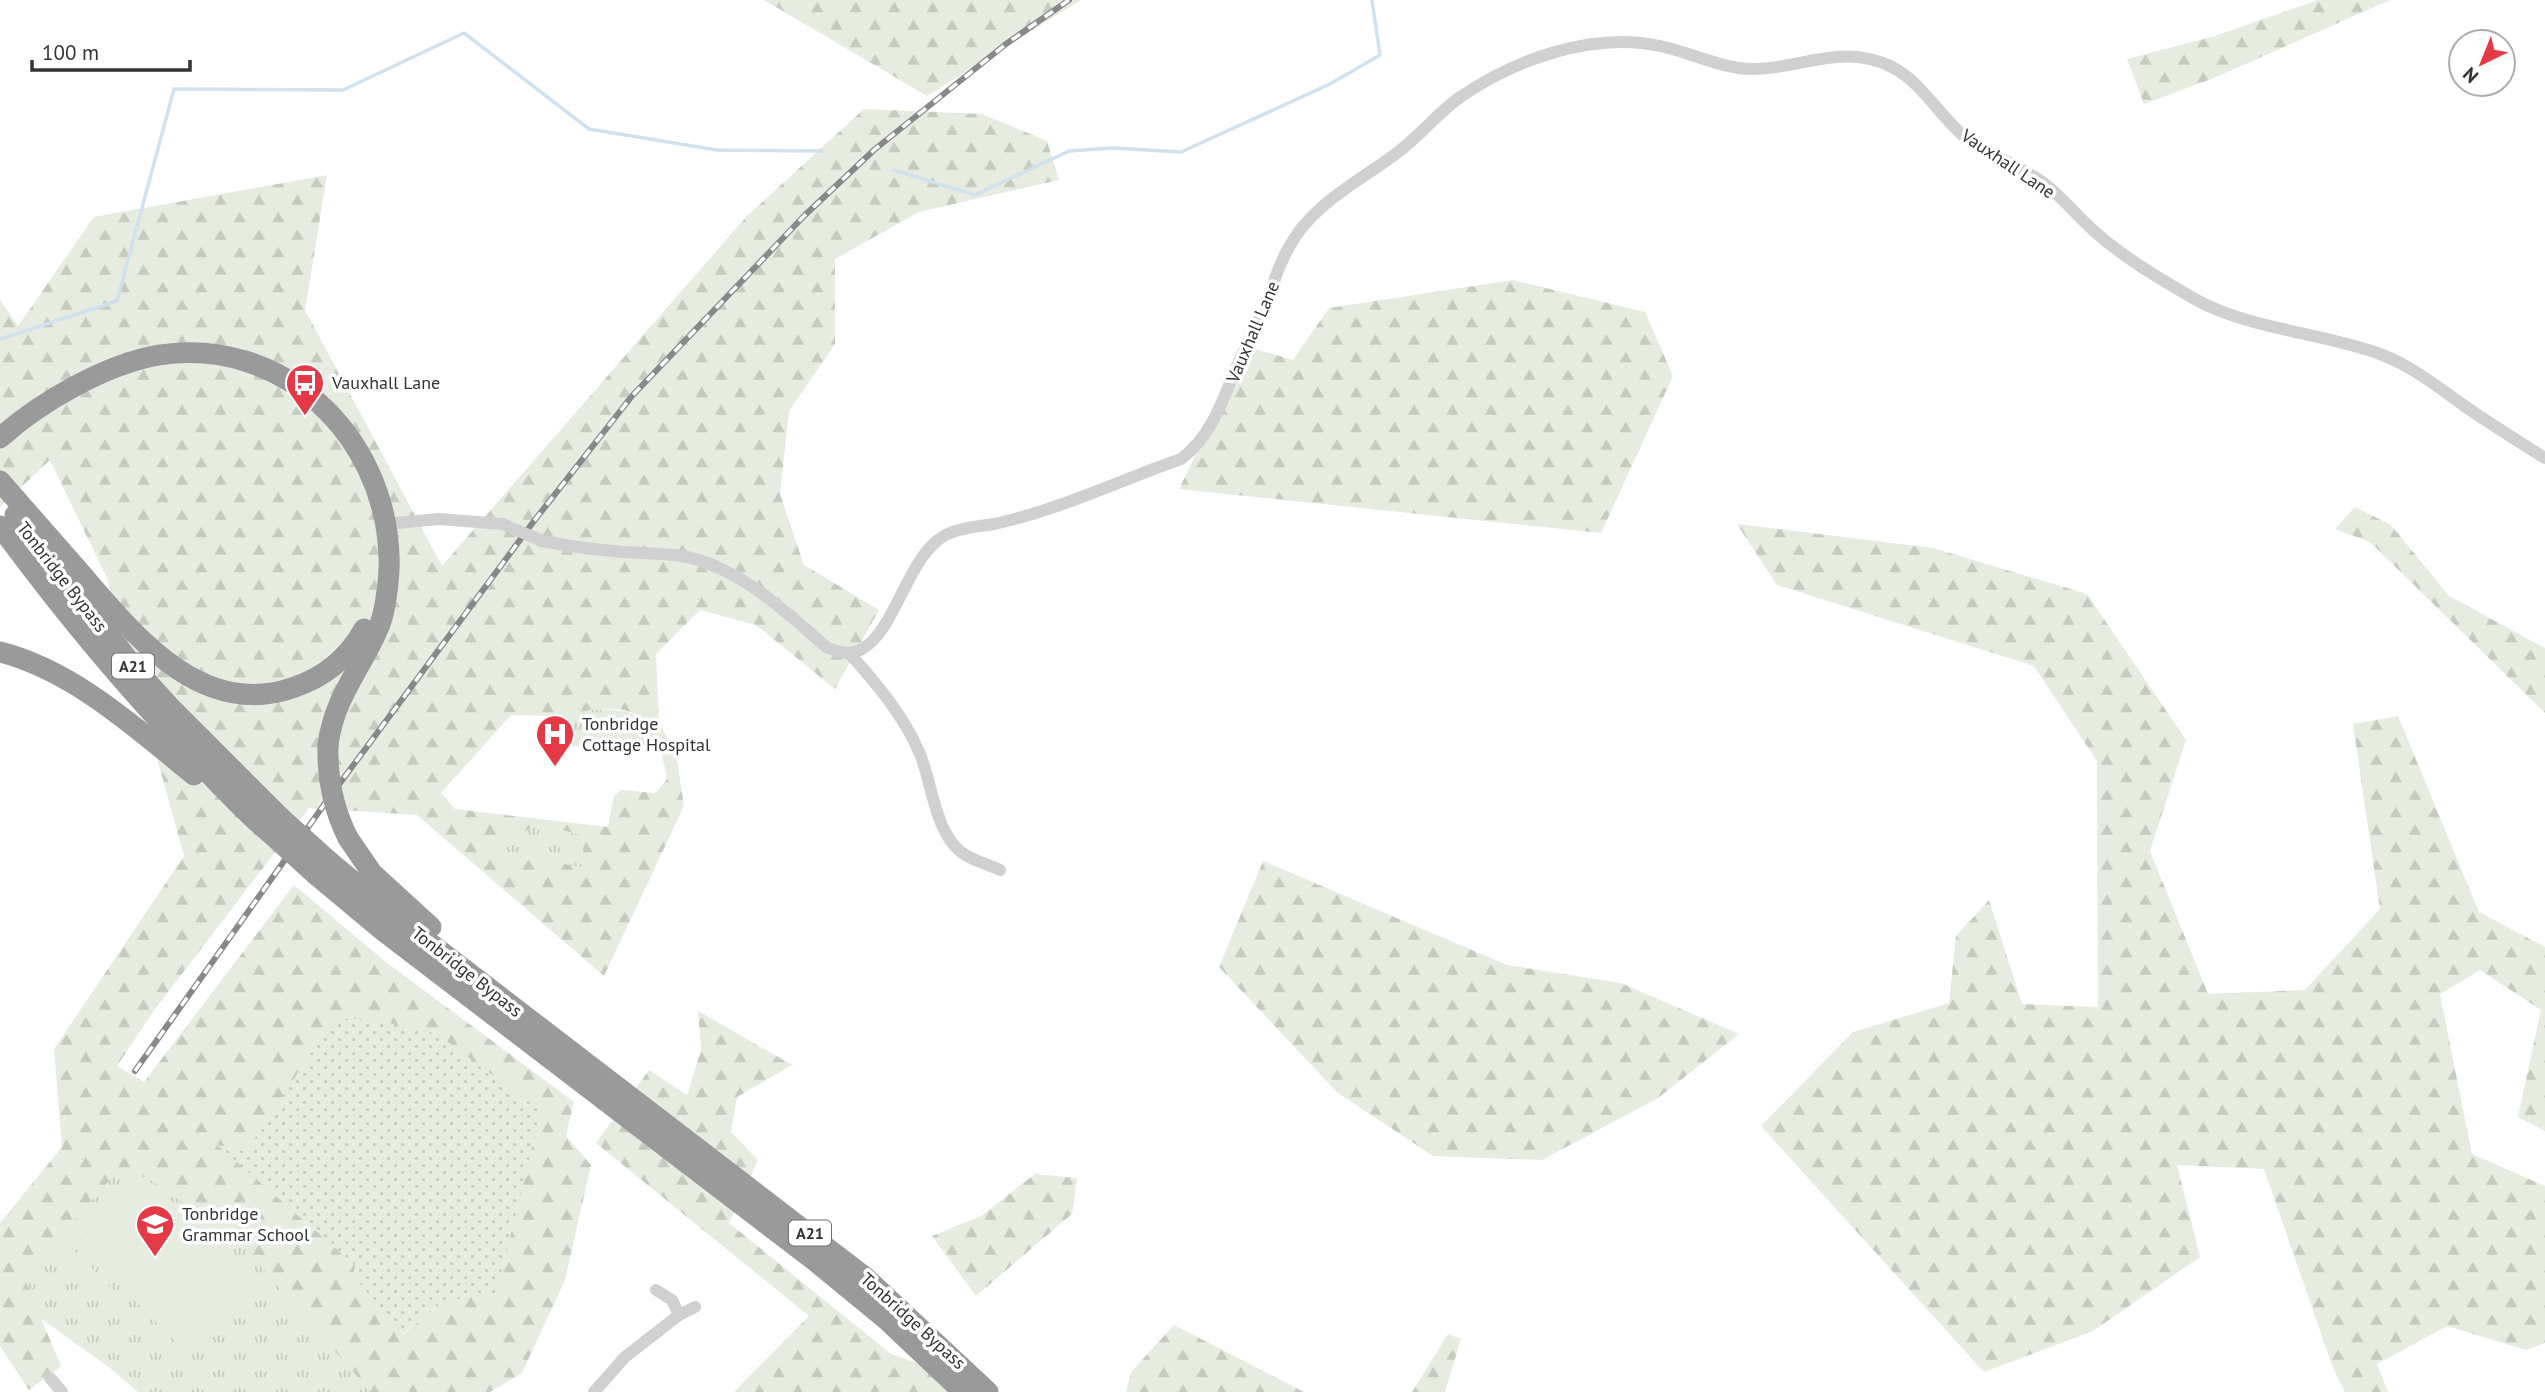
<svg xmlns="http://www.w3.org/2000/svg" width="2545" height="1392" font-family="'PT Sans',sans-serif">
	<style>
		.grass { fill: url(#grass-tufts) }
		.forest { fill: url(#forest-firs); fill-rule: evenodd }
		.park { fill: url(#park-dots) }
		.pitch { fill: #e6ecdf }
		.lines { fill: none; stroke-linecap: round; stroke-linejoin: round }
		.stream { stroke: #cfe2ee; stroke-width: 3.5 }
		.street { stroke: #d0d0d0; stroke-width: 12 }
		.highway { stroke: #9a9a9a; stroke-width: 21 }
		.rail-casing { stroke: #888; stroke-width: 6 }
		.rail { stroke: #fff; stroke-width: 3.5; stroke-dasharray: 10; stroke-linecap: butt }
		.street-bridge { stroke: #d0d0d0; stroke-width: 12 }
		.highway-bridge { stroke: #9a9a9a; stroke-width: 21 }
		.labels { text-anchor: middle; stroke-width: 7; stroke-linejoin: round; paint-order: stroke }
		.shield { fill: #fff; stroke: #707070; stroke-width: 2 }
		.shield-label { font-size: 16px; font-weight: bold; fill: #333 }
		.street-label { font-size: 18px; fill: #333; stroke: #fff }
		.poi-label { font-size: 18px; fill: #333; stroke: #fff; text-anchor: start }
	</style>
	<defs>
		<pattern id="grass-tufts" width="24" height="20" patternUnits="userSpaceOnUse" patternTransform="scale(1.75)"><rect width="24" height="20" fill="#e6ecdf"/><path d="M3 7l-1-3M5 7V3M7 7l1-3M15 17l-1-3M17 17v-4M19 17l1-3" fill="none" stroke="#c6cbc0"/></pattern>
		<pattern id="forest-firs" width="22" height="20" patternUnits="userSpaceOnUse" patternTransform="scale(1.75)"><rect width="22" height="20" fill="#e6ecdf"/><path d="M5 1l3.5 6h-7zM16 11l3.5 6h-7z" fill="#c6cbc0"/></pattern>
		<pattern id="park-dots" width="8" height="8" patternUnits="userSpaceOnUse" patternTransform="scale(1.75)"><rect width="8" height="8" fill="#e6ecdf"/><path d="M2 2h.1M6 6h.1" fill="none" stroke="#c6cbc0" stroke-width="1.8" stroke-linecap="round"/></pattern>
	</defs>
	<rect width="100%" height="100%" fill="#fff"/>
	<g class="grass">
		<path d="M594,709L627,711L646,721L660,743L645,741L644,746L611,741L609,750L566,745L559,738V716Z"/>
		<path d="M538,825L584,835L582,868L498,854L504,837L517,835Z"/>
		<path d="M115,1140L247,1223L387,1392H138L110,1368L8,1295Z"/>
	</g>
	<g class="forest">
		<path d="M764,0H1081L927,96Z"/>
		<path d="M2318,0H2390L2214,78L2144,104L2127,59L2215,36Z"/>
		<path d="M864,109L982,114L1047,141L1059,180L919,212L835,259V344L789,411L780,494L804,565L879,610L835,689L756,625L700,610L656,654L659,723L676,754L684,806L604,976L417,815L309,808L155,1009L117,1066L144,1082L294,885L386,962L574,1102L566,1136L591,1165L565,1280L522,1373L490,1392H371L239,1242L152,1181L119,1169L24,1278L61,1366L29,1390L0,1346V1223L62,1147L54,1049L184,856L107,578L50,460L0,507V300L18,326L94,217L327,175L305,310L442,566L746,217ZM595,709C605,710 618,708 628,711C657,721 662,753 667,779L655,793L621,790L614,796L608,827L455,809L441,793L511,715L559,716ZM538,825L584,835L582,867L498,854L504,837L517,835ZM218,1145L246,1152L496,1293L444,1301L402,1335L355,1265Z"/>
		<path d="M1513,280L1645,312L1673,376L1601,533L1179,489L1248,347L1293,360L1329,308Z"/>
		<path d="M2355,507L2391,525L2449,596L2545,648V713L2370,542L2335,529Z"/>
		<path d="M1737,524L1933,548L2087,594L2186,740L2150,851L2208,994L2305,990L2380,909L2353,724L2398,716L2479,912L2545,947V1131L2518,1117L2541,1010L2480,970L2440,994L2472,1154L2545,1186V1343L2526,1350L2447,1326L2377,1364L2388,1392H2345L2333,1368L2264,1169L2177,1165L2200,1257L2093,1331L1984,1372L1761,1126L1853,1032L1949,1003L1956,936L1989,900L2022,1004L2098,1007L2097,761L2034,666L1777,585Z"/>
		<path d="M1263,861L1507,965L1621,983L1739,1034L1658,1098L1542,1160L1433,1156L1337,1092L1219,967Z"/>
		<path d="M698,1011L792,1065L737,1097L731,1132L758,1160L729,1223L891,1354L1000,1392H734L809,1316L596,1143L649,1070L687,1095L701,1050Z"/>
		<path d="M1035,1174L1077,1178L1072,1214L976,1296L932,1236L981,1216Z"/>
		<path d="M1174,1325L1304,1392H1126L1131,1372Z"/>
		<path d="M1448,1334L1461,1339L1445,1392H1412Z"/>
	</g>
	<path class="park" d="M333,1019H372L437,1034L541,1111L496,1294L444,1301L401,1335L353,1275L355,1265L216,1144L246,1152Z"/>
	<g class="pitch">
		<path d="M144,1176L253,1284L186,1352L77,1243Z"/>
		<path d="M69,1246L187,1363L182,1368L131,1318L128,1321L60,1254Z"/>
	</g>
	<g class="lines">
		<g class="stream">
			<path d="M894,170L975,195L1069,151L1113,148L1181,152L1330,84L1380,55L1372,0"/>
			<path d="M0,339L117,301L174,89L343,90L464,33L589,129L717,150L821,151"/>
		</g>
		<g class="street">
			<path d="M386,524L439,519L503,524"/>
			<path d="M542,541C569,546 596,550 623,552C642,553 662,553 682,556C738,566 785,611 826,647C838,652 850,656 862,649C894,631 906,565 938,540C952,528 976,527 994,524C1059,510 1118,481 1181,459C1212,436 1223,399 1237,366C1246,345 1257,325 1266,304C1273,286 1278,266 1288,249C1311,203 1363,180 1402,149C1422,133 1438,113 1459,98C1513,60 1593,31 1660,46C1689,52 1720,68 1750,69C1800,70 1841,42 1892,67C1923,83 1938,115 1965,137C1989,156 2020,165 2045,184C2063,198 2077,216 2094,231C2123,257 2160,279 2193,298C2244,328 2322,333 2380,354C2412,366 2438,387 2466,407C2492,425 2518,441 2545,458"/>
			<path d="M850,654C877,684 904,716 920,754C932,783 935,832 961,852C971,860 987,864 1000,870"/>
			<path d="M679,1315L695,1307"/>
			<path d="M50,1378L62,1392"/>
			<path d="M594,1392L625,1357L679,1315L672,1300L656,1290"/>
		</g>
		<g class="highway">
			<path d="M0,438C40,402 106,364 159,355C282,336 385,435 389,556C390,572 386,609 380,624C363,667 334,696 328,745"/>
			<path d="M0,481C26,511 52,540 78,570C131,631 199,720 292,688C323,678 348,658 364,629"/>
			<path d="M15,515L133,666L170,707L281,818"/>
			<path d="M0,526C61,609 126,688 198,762C221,786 244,812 270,833"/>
			<path d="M0,652C74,671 136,728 194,775"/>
			<path d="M348,838L372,873L431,927"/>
			<path d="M330,862L396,917L865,1277L988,1392"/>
			<path d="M315,874L382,930L815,1261L888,1321L963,1392"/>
		</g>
		<defs>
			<path id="rail" d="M135,1071L326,802L534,521L632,396L805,215L874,150L1006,44L1069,0"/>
		</defs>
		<use href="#rail" class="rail-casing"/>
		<use href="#rail" class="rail"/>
		<path class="street-bridge" d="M503,524L542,541"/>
		<g class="highway-bridge">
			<path d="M328,745C327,778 333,808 348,838"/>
			<path d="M281,818L330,862"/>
			<path d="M270,833L315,874"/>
		</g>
	</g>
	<defs>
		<symbol id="bus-pin" viewBox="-11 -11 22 30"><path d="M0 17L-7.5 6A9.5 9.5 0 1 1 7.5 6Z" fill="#e63946" stroke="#fff"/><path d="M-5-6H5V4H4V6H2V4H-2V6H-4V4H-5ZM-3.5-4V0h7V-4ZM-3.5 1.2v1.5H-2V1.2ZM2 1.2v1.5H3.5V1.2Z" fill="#fff"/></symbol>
		<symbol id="hospital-pin" viewBox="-11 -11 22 30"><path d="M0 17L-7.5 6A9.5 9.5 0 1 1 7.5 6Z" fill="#e63946" stroke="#fff"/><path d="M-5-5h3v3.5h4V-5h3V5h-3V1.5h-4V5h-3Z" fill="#fff"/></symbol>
		<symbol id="school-pin" viewBox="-11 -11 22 30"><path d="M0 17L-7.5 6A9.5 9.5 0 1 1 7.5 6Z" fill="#e63946" stroke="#fff"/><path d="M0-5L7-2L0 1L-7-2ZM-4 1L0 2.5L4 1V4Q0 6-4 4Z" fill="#fff"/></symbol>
	</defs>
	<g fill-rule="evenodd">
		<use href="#bus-pin" x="283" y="361" width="44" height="60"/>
		<use href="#hospital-pin" x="533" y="712" width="44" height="60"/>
		<use href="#school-pin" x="133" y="1202" width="44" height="60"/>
	</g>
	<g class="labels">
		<g class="shield">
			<rect x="112" y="653.5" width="42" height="25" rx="5"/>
			<rect x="789" y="1220.5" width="42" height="25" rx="5"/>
		</g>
		<g class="shield-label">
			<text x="133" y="672">A21</text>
			<text x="810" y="1239">A21</text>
		</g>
		<g class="street-label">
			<text transform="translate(2008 164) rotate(34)" y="6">Vauxhall Lane</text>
			<text transform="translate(1253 332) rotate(-67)" y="6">Vauxhall Lane</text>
			<text transform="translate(62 577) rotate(52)" y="6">Tonbridge Bypass</text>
			<text transform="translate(467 972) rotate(38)" y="6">Tonbridge Bypass</text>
			<text transform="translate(913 1321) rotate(42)" y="6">Tonbridge Bypass</text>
		</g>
		<g class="poi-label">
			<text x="332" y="389">Vauxhall Lane</text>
			<text x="582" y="730">Tonbridge<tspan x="582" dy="21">Cottage Hospital</tspan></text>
			<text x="182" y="1220">Tonbridge<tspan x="182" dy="21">Grammar School</tspan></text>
		</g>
	</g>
	<g transform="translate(2482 63) rotate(223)"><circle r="33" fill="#ffffff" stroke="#adadad" stroke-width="2"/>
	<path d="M0-5L12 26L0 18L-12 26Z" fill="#e63946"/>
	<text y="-10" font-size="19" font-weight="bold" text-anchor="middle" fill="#333333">N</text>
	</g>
	<path d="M32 60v10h158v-10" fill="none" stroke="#333333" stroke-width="3.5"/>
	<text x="42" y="60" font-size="21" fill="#333333" stroke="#ffffff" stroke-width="5" paint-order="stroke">100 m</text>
</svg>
